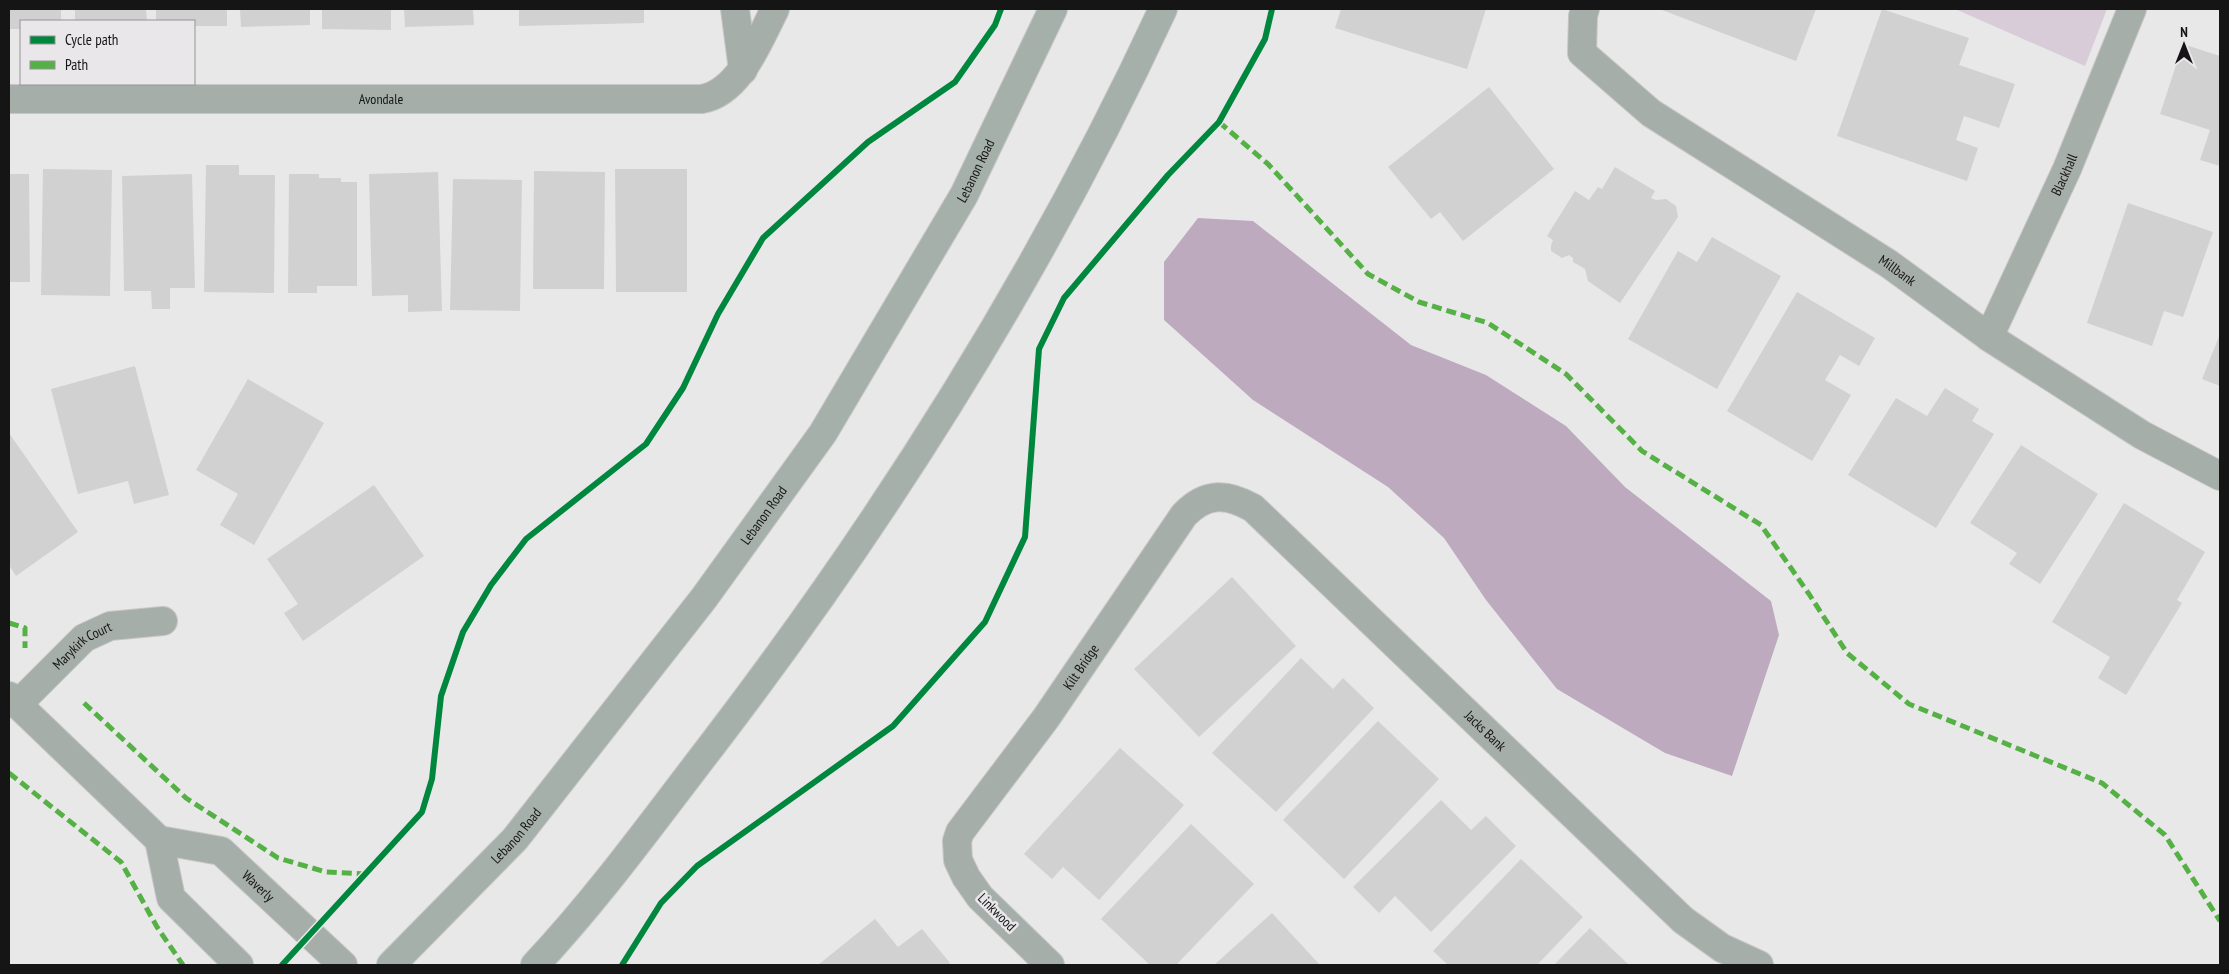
<svg xmlns="http://www.w3.org/2000/svg" width="2229" height="974" font-family="'PT Sans Narrow',sans-serif">
	<style>
		.green { fill: #d7ccd7 }
		.water { fill: #beaabf }
		.building { fill: #d2d1d2 }
		.lines { fill: none; stroke-linecap: round; stroke-linejoin: round }
		.minor-casing { stroke: #c7c6c7; stroke-width: 30 }
		.major-casing { stroke: #c7c6c7; stroke-width: 30 }
		.minor { stroke: #a6aea9; stroke-width: 28 }
		.major { stroke: #a6b0ab; stroke-width: 28 }
		.quiet { stroke: #55b145; stroke-width: 5; stroke-dasharray: 10 5; stroke-linecap: butt }
		.cycleway-casing { stroke: #eae7ea; stroke-width: 9 }
		.cycleway { stroke: #00873e; stroke-width: 6 }
		.labels { text-anchor: middle; stroke-width: 5; stroke-linejoin: round; paint-order: stroke }
		.street-label { font-size: 14px; fill: #161516; stroke: #eae7ea }
	</style>
	<rect width="100%" height="100%" fill="#e9e8e9"/>
	<path class="green" d="M1955,9H2107L2085,66Z"/>
	<path class="water" d="M1198,218L1253,221L1411,345L1486,375L1566,426L1625,487L1771,601L1779,635L1732,776L1665,753L1557,689L1486,600L1444,538L1388,487L1253,400L1164,320V262Z"/>
	<g class="building">
		<path d="M9,9H61V21H21V29H9Z"/>
		<path d="M75,9H146L147,21H75Z"/>
		<path d="M156,9H227V26H194V21H156Z"/>
		<path d="M240,9H310V25L241,27Z"/>
		<path d="M322,9H391V30L322,29Z"/>
		<path d="M404,9H473L474,25L405,27Z"/>
		<path d="M519,9H644V23L519,26Z"/>
		<path d="M1341,9H1486L1467,69L1335,28Z"/>
		<path d="M1662,9H1816L1796,61L1662,10Z"/>
		<path d="M1882,9L1969,38L1959,65L2015,84L1999,128L1964,116L1956,140L1978,148L1967,181L1837,136Z"/>
		<path d="M2183,44L2220,56V166L2200,160L2210,130L2160,114Z"/>
		<path d="M1489,87L1554,169L1463,241L1440,212L1431,219L1388,167Z"/>
		<path d="M206,165H239V175H275L274,293L204,292Z"/>
		<path d="M1615,167L1655,191L1651,198L1656,200L1666,199L1676,206L1678,217L1620,303L1588,281L1585,269L1573,262V258L1569,255L1562,258L1551,251V245L1553,240L1547,236L1575,191L1589,200L1598,187L1602,189Z"/>
		<path d="M43,169L112,170L110,296L41,295Z"/>
		<path d="M615,169H687V292H616Z"/>
		<path d="M534,171L605,172L604,289H533Z"/>
		<path d="M438,172L442,311L408,312V295L372,296L369,174Z"/>
		<path d="M9,174H29L30,282H9Z"/>
		<path d="M192,174L195,288H170V309H152L151,291H124L122,176Z"/>
		<path d="M289,174H319V178H341V182H357V286H317V293H288Z"/>
		<path d="M453,179L522,180L520,311L450,310Z"/>
		<path d="M2128,203L2213,232L2183,317L2164,311L2152,346L2087,323Z"/>
		<path d="M1712,237L1781,276L1717,389L1628,339L1678,251L1697,262Z"/>
		<path d="M1797,292L1875,338L1859,366L1840,355L1825,380L1851,395L1812,461L1727,411Z"/>
		<path d="M2220,334V386L2202,379Z"/>
		<path d="M135,366L169,495L134,504L128,481L78,494L51,389Z"/>
		<path d="M248,379L324,423L254,545L220,525L238,494L196,470Z"/>
		<path d="M1945,388L1979,409L1972,421L1994,434L1936,528L1848,475L1896,398L1927,416Z"/>
		<path d="M9,433L78,532L16,576L9,565Z"/>
		<path d="M2021,445L2098,494L2040,584L2009,564L2017,553L1970,523Z"/>
		<path d="M374,485L424,556L303,641L284,613L298,604L267,559Z"/>
		<path d="M2124,503L2205,552L2177,600L2182,603L2126,695L2098,678L2110,657L2052,622Z"/>
		<path d="M1232,577L1296,646L1199,737L1134,669Z"/>
		<path d="M1301,658L1333,689L1343,678L1374,708L1276,812L1212,753Z"/>
		<path d="M1378,721L1439,779L1344,879L1283,820Z"/>
		<path d="M1120,748L1184,805L1099,900L1063,867L1052,879L1024,854Z"/>
		<path d="M1441,800L1471,830L1486,816L1516,846L1431,932L1395,896L1379,913L1353,887Z"/>
		<path d="M1191,824L1254,884L1176,965H1150L1101,919Z"/>
		<path d="M1521,859L1583,917L1537,965H1448L1433,951Z"/>
		<path d="M1272,913L1320,965H1214Z"/>
		<path d="M875,919L898,947L922,929L950,963L948,965H818Z"/>
		<path d="M1590,928L1629,965H1554Z"/>
	</g>
	<g class="lines">
		<defs>
			<g id="minor">
				<path d="M735,9L743,70"/>
				<path id="s1" d="M1585,9L1583,16L1582,53L1651,113L1889,264L1989,337L2142,435L2220,476"/>
				<path id="s2" d="M9,99H702C740,92 759,40 775,9"/>
				<path id="s3" d="M1989,337L2067,169L2132,9"/>
				<path id="s4" d="M9,696L159,840L221,851L343,965"/>
				<path id="s5" d="M17,705L84,638L110,626L163,621"/>
				<path d="M159,840L171,898L239,965"/>
				<path id="s6" d="M1050,965L980,897L966,877L958,860L957,841L960,832L1046,718L1184,515C1206,492 1227,493 1253,508L1683,920L1722,948L1759,965"/>
			</g>
			<g id="major">
				<path id="s7" d="M391,965L515,839L704,598L823,433L964,195L1053,9"/>
				<path d="M535,965C599,897 655,819 712,745C888,515 1041,272 1163,9"/>
			</g>
		</defs>
		<use href="#minor" class="minor-casing"/>
		<use href="#major" class="major-casing"/>
		<use href="#minor" class="minor"/>
		<use href="#major" class="major"/>
		<g class="quiet">
			<path d="M1219,122L1268,164L1368,274L1419,302L1488,323L1566,374L1642,451L1761,525L1809,594L1847,653L1909,704L2102,783L2165,835L2220,921"/>
			<path d="M9,623L25,628V648"/>
			<path d="M84,703L186,798L278,858L326,872L365,874"/>
			<path d="M9,773L121,862L157,927L183,965"/>
		</g>
		<defs>
			<g id="cycleway">
				<path d="M282,965L422,812L432,779L441,696L463,632L491,585L526,539L646,444L683,388L718,314L763,238L868,142L955,82L995,25L1001,9"/>
				<path d="M622,965L661,903L697,866L893,726L985,622L1025,537L1039,349L1064,298L1168,175L1219,122L1265,39L1272,9"/>
			</g>
		</defs>
		<use href="#cycleway" class="cycleway-casing"/>
		<use href="#cycleway" class="cycleway"/>
	</g>
	<g class="labels">
		<g class="street-label">
			<text dy="5" stroke="none"><textPath href="#s2" startOffset="372">Avondale</textPath></text>
			<text dy="5" stroke="none"><textPath href="#s7" startOffset="990">Lebanon Road</textPath></text>
			<text dy="5" stroke="none"><textPath href="#s3" startOffset="179">Blackhall</textPath></text>
			<text dy="5" stroke="none"><textPath href="#s1" startOffset="428">Millbank</textPath></text>
			<text dy="5" stroke="none"><textPath href="#s7" startOffset="585">Lebanon Road</textPath></text>
			<text dy="5" stroke="none"><textPath href="#s5" startOffset="89">Marykirk Court</textPath></text>
			<text dy="5" stroke="none"><textPath href="#s6" startOffset="374">Kilt Bridge</textPath></text>
			<text dy="5" stroke="none"><textPath href="#s6" startOffset="956">Jacks Bank</textPath></text>
			<text dy="5" stroke="none"><textPath href="#s7" startOffset="180">Lebanon Road</textPath></text>
			<text dy="5" stroke="none"><textPath href="#s4" startOffset="322">Waverly</textPath></text>
			<text transform="translate(997 912) rotate(45)" y="5">Linkwood</text>
		</g>
	</g>
	<rect width="2229" height="974" fill="none" stroke="#161516" stroke-width="20"/>
	<rect x="20" y="20" width="175" height="65" fill="#eae7ea" stroke="#959395"/>
	<rect x="30" y="36" width="25" height="8" fill="#00873e" stroke="#959395"/>
	<text x="65" y="45" font-size="15" fill="#161516">Cycle path</text>
	<rect x="30" y="61" width="25" height="8" fill="#55b145" stroke="#959395"/>
	<text x="65" y="70" font-size="15" fill="#161516">Path</text>
	<g transform="translate(2184 45)" stroke="#eae7ea" stroke-width="4" paint-order="stroke">
	<path d="M0-4L9 19L0 12L-9 19Z" fill="#161516"/>
	<text y="-8" font-size="14" font-weight="bold" text-anchor="middle" fill="#161516">N</text>
	</g>
</svg>
